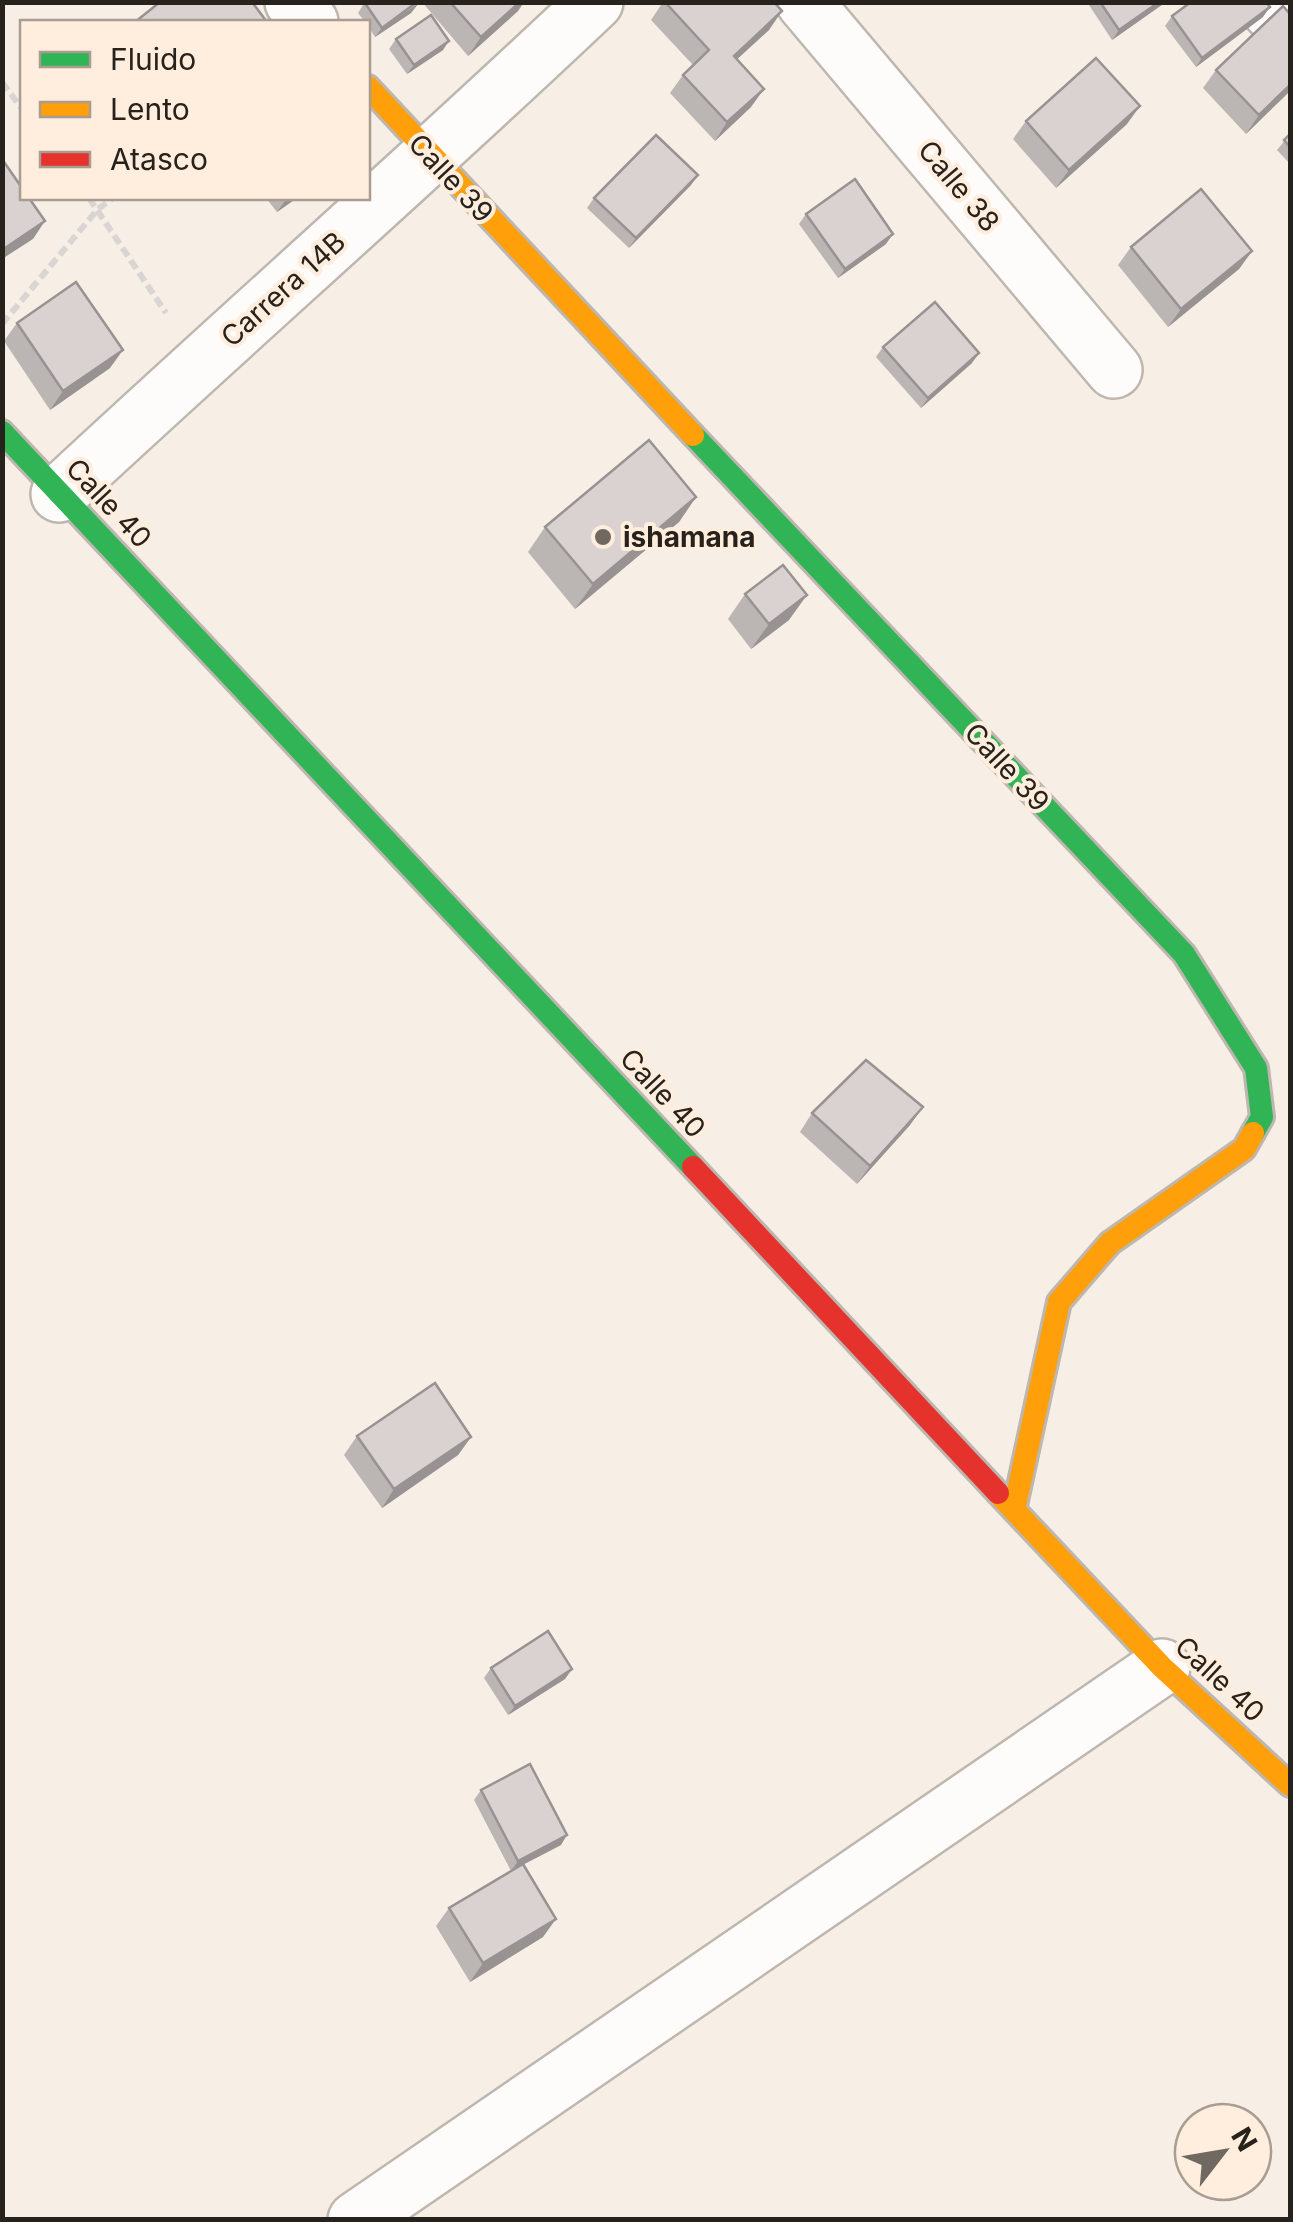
<svg xmlns="http://www.w3.org/2000/svg" width="1293" height="2222" font-family="Inter,sans-serif">
	<style>
		.lines { fill: none; stroke-linecap: round; stroke-linejoin: round }
		.street-casing { stroke: #beb7b0; stroke-width: 60 }
		.fast-casing { stroke: #beb7b0; stroke-width: 28 }
		.slow-casing { stroke: #beb7b0; stroke-width: 28 }
		.jam-casing { stroke: #beb7b0; stroke-width: 28 }
		.path { stroke: #d8d5d3; stroke-width: 6; stroke-dasharray: 10 5; stroke-linecap: butt }
		.street { stroke: #fefcfb; stroke-width: 55 }
		.fast { stroke: #30b455; stroke-width: 22 }
		.slow { stroke: #ff9f0a; stroke-width: 22 }
		.jam { stroke: #e5322d; stroke-width: 22 }
		.wall { fill: #bbb5b4 }
		.shaded-wall { fill: #989392 }
		.building { fill: #d9d2d1; stroke: #989392; stroke-width: 2.5 }
		.poi-dot { fill: #706962; stroke: #ffeddd; stroke-width: 4 }
		.labels { text-anchor: middle; stroke-width: 8; stroke-linejoin: round; paint-order: stroke }
		.street-label { font-size: 28px; fill: #28221c; stroke: #ffeddd }
		.poi-label { font-size: 28px; font-weight: bold; fill: #28221c; stroke: #ffeddd; text-anchor: start }
	</style>
	<rect width="100%" height="100%" fill="#f7eee5"/>
	<g class="lines">
		<defs>
			<g id="street">
				<path d="M293,2L310,22"/>
				<path d="M804,2L1114,370"/>
				<path d="M1262,2L1290,32"/>
				<path d="M59,494C236,329 419,169 595,2"/>
				<path d="M356,2220L1162,1667"/>
			</g>
			<g id="fast">
				<path d="M2,432L693,1167"/>
				<path d="M693,435L1184,954L1256,1068L1262,1117L1253,1133"/>
			</g>
			<g id="slow">
				<path d="M368,87L693,435"/>
				<path d="M998,1493L1162,1667L1290,1785"/>
				<path d="M1014,1510L1059,1302L1110,1243L1244,1149L1253,1133"/>
			</g>
			<path id="jam" d="M693,1167L998,1493"/>
		</defs>
		<use href="#street" class="street-casing"/>
		<use href="#fast" class="fast-casing"/>
		<use href="#slow" class="slow-casing"/>
		<use href="#jam" class="jam-casing"/>
		<g class="path">
			<path d="M2,82L22,109"/>
			<path d="M89,198L166,313"/>
			<path d="M2,324L98,209L113,198"/>
		</g>
		<use href="#street" class="street"/>
		<use href="#fast" class="fast"/>
		<use href="#slow" class="slow"/>
		<use href="#jam" class="jam"/>
	</g>
	<g class="wall">
		<path d="M365,2L418,4L411,13L375,37L368,26V22H365L358,13Z"/>
		<path d="M422,2H524L518,11L468,56Z"/>
		<path d="M663,2H774L769,30L737,59L751,107L715,141L670,93L683,75L693,65L651,20Z"/>
		<path d="M1087,2H1166L1112,40Z"/>
		<path d="M1290,14V91L1246,134L1203,88L1216,70Z"/>
		<path d="M1172,16L1263,17L1196,67L1165,26Z"/>
		<path d="M396,39L443,50L407,74L389,49Z"/>
		<path d="M1026,121L1127,124L1056,188L1013,139Z"/>
		<path d="M1290,134V164L1277,150Z"/>
		<path d="M691,185L629,248L587,208L594,198Z"/>
		<path d="M266,198H297L277,212Z"/>
		<path d="M806,214L886,244L838,278L799,224Z"/>
		<path d="M1131,247L1252,251L1239,269L1168,327L1118,265Z"/>
		<path d="M17,323L110,368L50,410L4,341Z"/>
		<path d="M883,347L972,363L921,408L876,357Z"/>
		<path d="M696,497L679,522L575,609L528,552L545,527Z"/>
		<path d="M745,594L789,620L751,649L728,619Z"/>
		<path d="M812,1113L910,1125L857,1184L800,1132Z"/>
		<path d="M357,1436L471,1437L458,1455L382,1508L344,1455Z"/>
		<path d="M491,1668L572,1669L565,1679L508,1715L484,1678Z"/>
		<path d="M481,1790L561,1845L524,1864L543,1937L470,1982L436,1926L449,1908L511,1871L474,1800Z"/>
	</g>
	<g class="shaded-wall">
		<path d="M520,2H524L518,11L468,56L481,37Z"/>
		<path d="M1159,2H1166L1112,40L1119,30Z"/>
		<path d="M418,4L411,13L375,37L382,28Z"/>
		<path d="M1270,7L1263,17L1196,67L1202,58Z"/>
		<path d="M782,11L769,30L721,74L734,56Z"/>
		<path d="M449,41L443,50L407,74L414,65Z"/>
		<path d="M1290,85V91L1246,134L1259,115Z"/>
		<path d="M764,89L751,107L715,141L727,122Z"/>
		<path d="M1140,106L1127,124L1056,188L1069,170Z"/>
		<path d="M698,175L691,185L629,248L636,238Z"/>
		<path d="M287,198H297L277,212Z"/>
		<path d="M45,221L33,239L2,259V250Z"/>
		<path d="M893,234L886,244L838,278L845,269Z"/>
		<path d="M1252,251L1239,269L1168,327L1181,309Z"/>
		<path d="M123,350L110,368L50,410L63,391Z"/>
		<path d="M979,353L972,363L921,408L928,398Z"/>
		<path d="M696,497L679,522L575,609L593,584Z"/>
		<path d="M807,595L789,620L751,649L769,624Z"/>
		<path d="M923,1107L910,1125L857,1184L870,1166Z"/>
		<path d="M471,1437L458,1455L382,1508L394,1489Z"/>
		<path d="M572,1669L565,1679L508,1715L515,1706Z"/>
		<path d="M567,1835L561,1845L511,1871L518,1861Z"/>
		<path d="M556,1919L543,1937L470,1982L483,1963Z"/>
	</g>
	<g class="building">
		<path d="M160,2H252L267,22H135Z"/>
		<path d="M417,2L382,28L365,3V2Z"/>
		<path d="M450,2H520L481,37Z"/>
		<path d="M665,2H774L782,11L734,56L764,89L727,122L683,75L709,50Z"/>
		<path d="M1100,2H1159L1119,30Z"/>
		<path d="M1191,2H1266L1270,7L1202,58L1172,16Z"/>
		<path d="M1283,6L1290,14V85L1259,115L1216,70Z"/>
		<path d="M431,15L449,41L414,65L396,39Z"/>
		<path d="M1096,58L1140,106L1069,170L1026,121Z"/>
		<path d="M1290,134V147L1284,140Z"/>
		<path d="M656,135L698,175L636,238L594,198Z"/>
		<path d="M2,159L22,188V198H29L45,221L2,250Z"/>
		<path d="M855,179L893,234L845,269L806,214Z"/>
		<path d="M1201,189L1252,251L1181,309L1131,247Z"/>
		<path d="M76,282L123,350L63,391L17,323Z"/>
		<path d="M935,302L979,353L928,398L883,347Z"/>
		<path d="M649,440L696,497L593,584L545,527Z"/>
		<path d="M783,565L807,595L769,624L745,594Z"/>
		<path d="M866,1060L923,1107L870,1166L812,1113Z"/>
		<path d="M435,1383L471,1437L394,1489L357,1436Z"/>
		<path d="M548,1631L572,1669L515,1706L491,1668Z"/>
		<path d="M530,1764L567,1835L518,1861L481,1790Z"/>
		<path d="M523,1864L556,1919L483,1963L449,1908Z"/>
	</g>
	<circle class="poi-dot" cx="603" cy="537" r="10"/>
	<g class="labels">
		<g class="street-label">
			<text transform="translate(451 178) rotate(47)" y="10">Calle 39</text>
			<text transform="translate(959 186) rotate(50)" y="10">Calle 38</text>
			<text transform="translate(283 289) rotate(-42)" y="10">Carrera 14B</text>
			<text transform="translate(109 503) rotate(47)" y="10">Calle 40</text>
			<text transform="translate(1007 767) rotate(47)" y="10">Calle 39</text>
			<text transform="translate(663 1093) rotate(47)" y="10">Calle 40</text>
			<text transform="translate(1220 1679) rotate(43)" y="10">Calle 40</text>
		</g>
		<g class="poi-label">
			<text x="623" y="547">ishamana</text>
		</g>
	</g>
	<rect width="1293" height="2222" fill="none" stroke="#28221c" stroke-width="10"/>
	<rect x="20" y="20" width="350" height="180" fill="#ffeddd" stroke="#a99c90" stroke-width="2.5"/>
	<rect x="40" y="52" width="50" height="15" fill="#30b455" stroke="#a99c90" stroke-width="2.5"/>
	<text x="110" y="70" font-size="30" fill="#28221c">Fluido</text>
	<rect x="40" y="102" width="50" height="15" fill="#ff9f0a" stroke="#a99c90" stroke-width="2.5"/>
	<text x="110" y="120" font-size="30" fill="#28221c">Lento</text>
	<rect x="40" y="152" width="50" height="15" fill="#e5322d" stroke="#a99c90" stroke-width="2.5"/>
	<text x="110" y="170" font-size="30" fill="#28221c">Atasco</text>
	<g transform="translate(1223 2152) rotate(59)"><circle r="48" fill="#ffeddd" stroke="#a99c90" stroke-width="2.5"/>
	<path d="M0-8L18 38L0 25L-18 38Z" fill="#706962"/>
	<text y="-15" font-size="28" font-weight="bold" text-anchor="middle" fill="#28221c">N</text>
	</g>
</svg>
